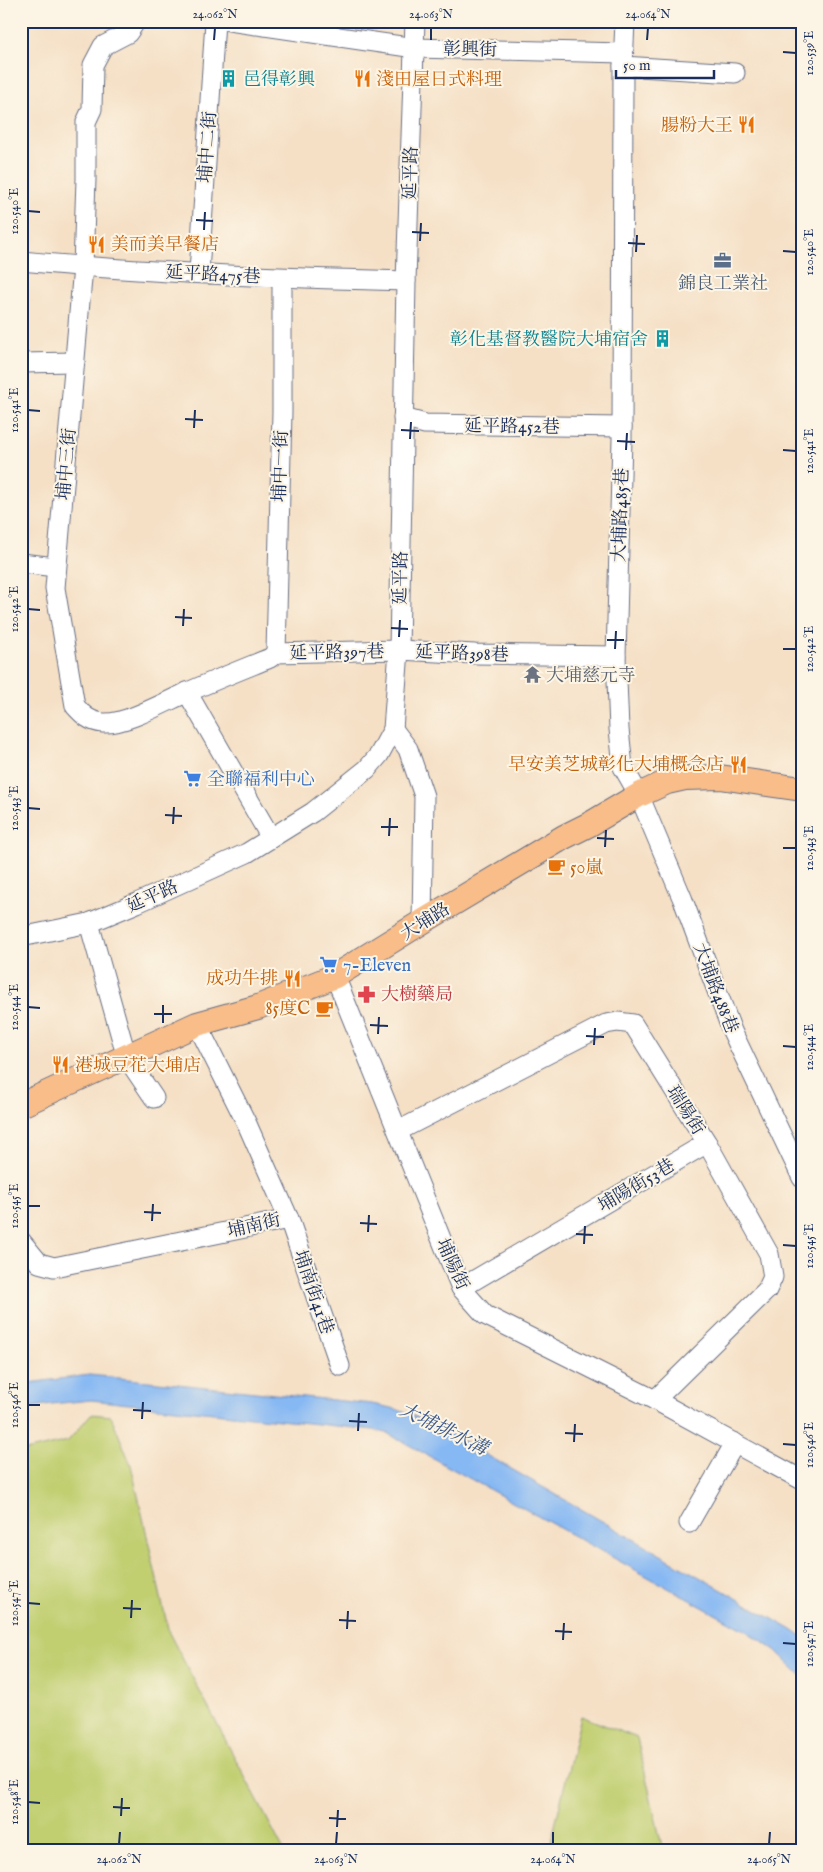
<svg xmlns="http://www.w3.org/2000/svg" width="823" height="1872" font-family="'IM FELL English','Noto Serif TC',serif">
	<style>
		.green { fill: #c1cf71; stroke: #6e7f68 }
		.water { fill: #86b8f3; stroke: #5074a8 }
		.lines { fill: none; stroke-linecap: round; stroke-linejoin: round }
		.minor-casing { stroke: #676d82; stroke-width: 21 }
		.major-casing { stroke: #676d82; stroke-width: 26 }
		.minor { stroke: #fff; stroke-width: 19 }
		.major { stroke: #f8bd89; stroke-width: 24 }
		.ticks { fill: none; stroke: #1b2f5e; stroke-width: 2 }
		.labels { text-anchor: middle; stroke-width: 4; stroke-linejoin: round; paint-order: stroke }
		.street-label { font-size: 18px; fill: #1b2f5e; stroke: #fcf5e5 }
		.culture-label { font-size: 18px; fill: #0d838f; stroke: #fcf5e5; text-anchor: start }
		.food-label { font-size: 18px; fill: #c56008; stroke: #fcf5e5; text-anchor: start }
		.service-label { font-size: 18px; fill: #4e5e75; stroke: #fcf5e5 }
		.worship-label { font-size: 18px; fill: #5b616d; stroke: #fcf5e5; text-anchor: start }
		.shop-label { font-size: 18px; fill: #366cbe; stroke: #fcf5e5; text-anchor: start }
		.health-label { font-size: 18px; fill: #be3a42; stroke: #fcf5e5; text-anchor: start }
		.water-label { font-size: 19px; font-style: italic; fill: #3b588b; stroke: #fcf5e5 }
		.neatline { fill: none; stroke: #1b2f5e; stroke-width: 2 }
		.ticks-label { font-size: 12px; text-anchor: middle; fill: #1b2f5e }
	</style>
	<rect width="100%" height="100%" fill="#fcf5e5"/>
	<filter id="ink" filterUnits="userSpaceOnUse"><feTurbulence type="fractalNoise" baseFrequency=".02" numOctaves="2"/><feDisplacementMap in="SourceGraphic" scale="10" xChannelSelector="R" yChannelSelector="G"/><feConvolveMatrix kernelMatrix="1 2 1 2 8 2 1 2 1" color-interpolation-filters="sRGB"/></filter>
	<filter id="wash" filterUnits="userSpaceOnUse"><feTurbulence type="fractalNoise" baseFrequency=".0096" numOctaves="4" result="noise"/><feDisplacementMap in="SourceGraphic" scale="20" xChannelSelector="R" yChannelSelector="G"/><feGaussianBlur stdDeviation="1.12" result="paint"/><feColorMatrix in="noise" values="0 0 0 0 0 0 0 0 0 0 0 0 0 0 0 0 0 1.4 0 .05"/><feComposite in="paint" operator="in"/></filter>
	<g filter="url(#wash)">
		<rect width="100%" height="100%" fill="#f5e0c6"/>
		<g class="green">
			<path d="M91,1414L111,1416L131,1465L169,1633L284,1851H21V1452L68,1441Z"/>
			<path d="M581,1716L637,1738L663,1851H549Z"/>
		</g>
		<path class="water" d="M89,1375L372,1404L396,1409L431,1423L792,1630L802,1637V1676L775,1650L746,1631L389,1434L374,1430L91,1400L51,1404L21,1409V1384Z"/>
	</g>
	<g filter="url(#ink)">
		<g class="lines">
			<defs>
				<g id="minor">
					<path d="M136,21L128,33L103,46L93,65L92,109L86,122V179L83,267L55,588L75,706C83,715 90,722 103,723C125,725 167,701 188,692C215,680 243,669 270,658L276,653"/>
					<path d="M229,21L415,48L623,53"/>
					<path d="M625,21L623,66L622,439L616,656L619,729L623,767L639,795L683,900L732,1031L802,1178"/>
					<path d="M623,66L735,73"/>
					<path d="M21,261C149,273 277,278 406,281"/>
					<path d="M199,273L215,21"/>
					<path d="M21,363L75,362"/>
					<path d="M403,418L425,424L622,427"/>
					<path d="M21,563L56,567"/>
					<path d="M276,653L282,412V278"/>
					<path d="M276,653L399,650L475,654L616,656"/>
					<path d="M187,692L271,838"/>
					<path d="M393,729L408,749L424,796L422,922"/>
					<path d="M89,923L127,1058L154,1098"/>
					<path d="M21,937L89,923L137,903L247,853L313,812L367,769L379,755L393,729L399,650L406,281L415,21"/>
					<path d="M335,976L461,1288L485,1315L655,1400L802,1480"/>
					<path d="M197,1024L247,1124L289,1219L340,1366"/>
					<path d="M398,1131L606,1024L618,1022L633,1024L707,1143L769,1254L773,1277L767,1290L655,1400"/>
					<path d="M21,1241L39,1263L54,1267L289,1219"/>
					<path d="M461,1288L707,1143"/>
					<path d="M689,1523L735,1443"/>
				</g>
				<path id="major" d="M21,1105L197,1024L258,1007L335,976L422,922L564,837L590,824L639,795L667,782L685,778L720,777L802,789"/>
			</defs>
			<use href="#minor" class="minor-casing"/>
			<use href="#major" class="major-casing"/>
			<use href="#minor" class="minor"/>
			<use href="#major" class="major"/>
		</g>
	</g>
	<path class="ticks" d="M214,40L215,28M431,40V28M647,40L648,28M783,52L796,53M28,211L40,212M196,220L213,221M204,230L205,212M412,232L429,233M420,241L421,223M628,243L645,244M783,251L796,252M636,252L637,235M28,410L40,411M185,419L203,420M194,428L195,410M401,430L419,431M410,439L411,422M617,441L635,442M626,450L627,433M783,450L796,451M28,609L40,610M175,617L192,618M183,626L184,609M391,628L408,629M399,637L400,620M607,640H624M615,649L616,631M783,649H796M28,808L40,809M165,815L182,816M173,824L174,807M381,827H398M389,836L390,818M597,838L614,839M605,847L606,830M783,848H796M28,1007L40,1008M154,1014H172M163,1023V1005M370,1025L388,1026M378,1034L379,1017M586,1036L604,1037M594,1045L595,1028M783,1046L796,1047M28,1206H40M144,1212L161,1213M152,1221L153,1204M360,1223L377,1224M368,1232L369,1215M576,1234L593,1235M584,1244L585,1226M783,1245L796,1246M28,1405H40M133,1410L151,1411M142,1419L143,1402M349,1421L367,1422M358,1431L359,1413M565,1433L583,1434M574,1442L575,1424M783,1444L796,1445M28,1603L40,1604M123,1608L141,1609M131,1618L132,1600M339,1620L356,1621M347,1629L348,1611M555,1631L572,1632M563,1640L564,1623M783,1643L796,1644M28,1802L40,1803M113,1807L130,1808M121,1816L122,1798M329,1818L346,1819M337,1827L338,1810M119,1844L120,1832M336,1844L337,1832M553,1844V1832M769,1844L770,1832"/>
	<defs>
		<symbol id="building-bare" viewBox="-9 -9 18 18"><path d="M-4-6H4V6H1V3H-1V6H-4ZM-2.5-4.3h1.7v1.8h-1.7ZM.8-4.3h1.7v1.8H.8ZM-2.5-1h1.7V.8h-1.7ZM.8-1h1.7V.8H.8Z" fill="#0f9aa8" stroke="#fcf5e5" stroke-width="2.5" paint-order="stroke"/></symbol>
		<symbol id="restaurant-bare" viewBox="-9 -9 18 18"><path d="M-5-6h1v4h1v-4h1v4h1v-4h1v5L-1.5 .5V6h-2V.5L-5-1ZM5-6V6H3V1.5H1.5Q1.5-4 5-6Z" fill="#e8710a" stroke="#fcf5e5" stroke-width="2.5" paint-order="stroke"/></symbol>
		<symbol id="office-bare" viewBox="-9 -9 18 18"><path d="M-6-3h4V-5.5h4V-3h4V5H-6ZM-1-4.5V-3h2v-1.5ZM-6 0V1H6V0Z" fill="#5c6f8a" stroke="#fcf5e5" stroke-width="2.5" paint-order="stroke"/></symbol>
		<symbol id="temple-bare" viewBox="-9 -9 18 18"><path d="M0-6L5-2H3V0L6.5 2.5H4V6H1.5V3h-3V6H-4V2.5H-6.5L-3 0V-2H-5Z" fill="#6b7280" stroke="#fcf5e5" stroke-width="2.5" paint-order="stroke"/></symbol>
		<symbol id="supermarket-bare" viewBox="-9 -9 18 18"><path d="M-6-5.5h2.5l.6 2H6L4.5 2H-2.5L-4.4-4H-6ZM-1.5 3.2a1.3 1.3 0 1 0 .1 0ZM3 3.2a1.3 1.3 0 1 0 .1 0Z" fill="#3f7fe0" stroke="#fcf5e5" stroke-width="2.5" paint-order="stroke"/></symbol>
		<symbol id="cafe-bare" viewBox="-9 -9 18 18"><path d="M-5.5-4.5H6V0H3Q3 3.5 0 3.5H-2.5Q-5.5 3.5-5.5 0ZM3-3.2v2h1.7v-2ZM-6 4.5H4V6H-6Z" fill="#e8710a" stroke="#fcf5e5" stroke-width="2.5" paint-order="stroke"/></symbol>
		<symbol id="pharmacy-bare" viewBox="-9 -9 18 18"><path d="M-2-6h4v4h4v4h-4v4h-4v-4h-4v-4h4Z" fill="#e0444e" stroke="#fcf5e5" stroke-width="2.5" paint-order="stroke"/></symbol>
	</defs>
	<g fill-rule="evenodd">
		<use href="#building-bare" x="216" y="66" width="25" height="25"/>
		<use href="#restaurant-bare" x="350" y="66" width="25" height="25"/>
		<use href="#restaurant-bare" x="734" y="112" width="25" height="25"/>
		<use href="#restaurant-bare" x="84" y="232" width="25" height="25"/>
		<use href="#office-bare" x="710" y="248" width="25" height="25"/>
		<use href="#building-bare" x="650" y="326" width="25" height="25"/>
		<use href="#temple-bare" x="520" y="662" width="25" height="25"/>
		<use href="#restaurant-bare" x="726" y="752" width="25" height="25"/>
		<use href="#supermarket-bare" x="180" y="766" width="25" height="25"/>
		<use href="#cafe-bare" x="544" y="854" width="25" height="25"/>
		<use href="#supermarket-bare" x="316" y="952" width="25" height="25"/>
		<use href="#restaurant-bare" x="280" y="966" width="25" height="25"/>
		<use href="#pharmacy-bare" x="354" y="982" width="25" height="25"/>
		<use href="#cafe-bare" x="312" y="996" width="25" height="25"/>
		<use href="#restaurant-bare" x="48" y="1052" width="25" height="25"/>
	</g>
	<g class="labels">
		<g class="street-label">
			<text transform="translate(470 49) rotate(1)" y="6">彰興街</text>
			<text transform="translate(207 147) rotate(-86)" y="6">埔中二街</text>
			<text transform="translate(410 173) rotate(-88)" y="6">延平路</text>
			<text transform="translate(213 274) rotate(3)" y="6">延平路475巷</text>
			<text transform="translate(512 426) rotate(1)" y="6">延平路452巷</text>
			<text transform="translate(66 464) rotate(-85)" y="6">埔中三街</text>
			<text transform="translate(280 466) rotate(-88)" y="6">埔中一街</text>
			<text transform="translate(620 515) rotate(-88)" y="6">大埔路485巷</text>
			<text transform="translate(400 578) rotate(-89)" y="6">延平路</text>
			<text transform="translate(337 652) rotate(-1)" y="6">延平路397巷</text>
			<text transform="translate(462 653) rotate(2)" y="6">延平路398巷</text>
			<text transform="translate(152 896) rotate(-24)" y="6">延平路</text>
			<text transform="translate(425 921) rotate(-32)" y="6">大埔路</text>
			<text transform="translate(716 988) rotate(69)" y="6">大埔路488巷</text>
			<text transform="translate(686 1110) rotate(58)" y="6">瑞陽街</text>
			<text transform="translate(636 1185) rotate(-31)" y="6">埔陽街53巷</text>
			<text transform="translate(254 1225) rotate(-13)" y="6">埔南街</text>
			<text transform="translate(453 1264) rotate(65)" y="6">埔陽街</text>
			<text transform="translate(314 1292) rotate(71)" y="6">埔南街41巷</text>
		</g>
		<g class="culture-label">
			<text x="243" y="85">邑得彰興</text>
			<text x="648" y="345" text-anchor="end">彰化基督教醫院大埔宿舍</text>
		</g>
		<g class="food-label">
			<text x="376" y="85">淺田屋日式料理</text>
			<text x="733" y="131" text-anchor="end">腸粉大王</text>
			<text x="111" y="250">美而美早餐店</text>
			<text x="724" y="770" text-anchor="end">早安美芝城彰化大埔概念店</text>
			<text x="570" y="873">50嵐</text>
			<text x="278" y="984" text-anchor="end">成功牛排</text>
			<text x="310" y="1014" text-anchor="end">85度C</text>
			<text x="75" y="1071">港城豆花大埔店</text>
		</g>
		<g class="service-label">
			<text x="723" y="289">錦良工業社</text>
		</g>
		<g class="worship-label">
			<text x="546" y="681">大埔慈元寺</text>
		</g>
		<g class="shop-label">
			<text x="207" y="785">全聯福利中心</text>
			<text x="343" y="971">7-Eleven</text>
		</g>
		<g class="health-label">
			<text x="381" y="1000">大樹藥局</text>
		</g>
		<g class="water-label">
			<text transform="translate(444 1428) rotate(26)" y="7">大埔排水溝</text>
		</g>
	</g>
	<rect width="823" height="1872" fill="none" stroke="#fcf5e5" stroke-width="55"/>
	<path d="M616 70v8h98v-8" fill="none" stroke="#1b2f5e" stroke-width="2.5"/>
	<text x="623" y="70" font-size="15" fill="#1b2f5e" stroke="#fcf5e5" stroke-width="4" paint-order="stroke">50 m</text>
	<rect x="28" y="28" width="768" height="1816" class="neatline"/>
	<g class="ticks-label">
		<text x="215" y="18">24.062°N</text>
		<text x="431" y="18">24.063°N</text>
		<text x="648" y="18">24.064°N</text>
		<text transform="translate(809 53) rotate(-90)" y="4">120.539°E</text>
		<text transform="translate(14 211) rotate(-90)" y="4">120.540°E</text>
		<text transform="translate(809 252) rotate(-90)" y="4">120.540°E</text>
		<text transform="translate(14 410) rotate(-90)" y="4">120.541°E</text>
		<text transform="translate(809 451) rotate(-90)" y="4">120.541°E</text>
		<text transform="translate(14 609) rotate(-90)" y="4">120.542°E</text>
		<text transform="translate(809 649) rotate(-90)" y="4">120.542°E</text>
		<text transform="translate(14 808) rotate(-90)" y="4">120.543°E</text>
		<text transform="translate(809 848) rotate(-90)" y="4">120.543°E</text>
		<text transform="translate(14 1007) rotate(-90)" y="4">120.544°E</text>
		<text transform="translate(809 1047) rotate(-90)" y="4">120.544°E</text>
		<text transform="translate(14 1206) rotate(-90)" y="4">120.545°E</text>
		<text transform="translate(809 1246) rotate(-90)" y="4">120.545°E</text>
		<text transform="translate(14 1405) rotate(-90)" y="4">120.546°E</text>
		<text transform="translate(809 1445) rotate(-90)" y="4">120.546°E</text>
		<text transform="translate(14 1603) rotate(-90)" y="4">120.547°E</text>
		<text transform="translate(809 1644) rotate(-90)" y="4">120.547°E</text>
		<text transform="translate(14 1802) rotate(-90)" y="4">120.548°E</text>
		<text x="119" y="1863">24.062°N</text>
		<text x="336" y="1863">24.063°N</text>
		<text x="553" y="1863">24.064°N</text>
		<text x="769" y="1863">24.065°N</text>
	</g>
</svg>
